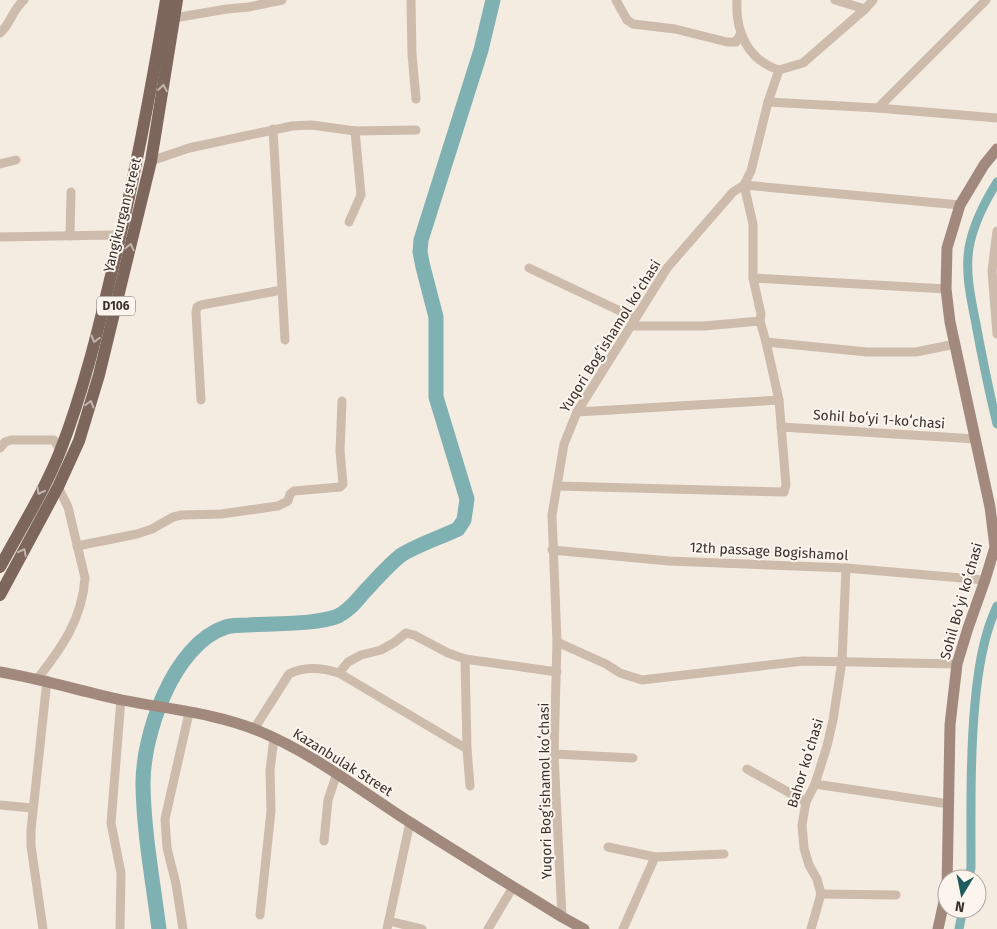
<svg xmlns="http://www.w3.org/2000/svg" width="997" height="929" font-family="'Fira Sans',sans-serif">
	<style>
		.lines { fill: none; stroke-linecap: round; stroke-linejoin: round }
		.canal { stroke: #7fb0b2; stroke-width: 9 }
		.river { stroke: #7fb0b2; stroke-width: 15 }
		.street { stroke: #cdbbac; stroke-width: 9 }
		.secondary { stroke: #a18a7d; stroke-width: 11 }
		.primary { stroke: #7d675c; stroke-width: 12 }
		.oneway { stroke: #c2b5ac }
		.labels { text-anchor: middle; stroke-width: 4; stroke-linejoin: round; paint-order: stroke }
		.shield { fill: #fbf5ee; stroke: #756b66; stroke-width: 1 }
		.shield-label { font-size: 12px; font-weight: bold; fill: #3b302b }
		.street-label { font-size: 14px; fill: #3b302b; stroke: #fbf5ee }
	</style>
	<rect width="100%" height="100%" fill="#f4ebe1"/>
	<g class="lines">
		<g class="canal">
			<path d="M997,182C984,203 973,224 969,248C965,273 971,299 976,324C982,357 989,391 997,424"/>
			<path d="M968,879L971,868C971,813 970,758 975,703C978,670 983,636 997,606"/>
			<path d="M959,929L963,909"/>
		</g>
		<path class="river" d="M159,929C153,882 144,834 143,786C142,736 173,644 226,627C232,625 241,625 248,625C273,623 316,625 338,616C352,609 358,598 368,588C378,577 389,565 400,556C412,547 444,536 458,529L464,520L467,499L436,397V317L423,267L420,252L421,240L481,50L493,0"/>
		<g class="street">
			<path d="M411,0L412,54L416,99"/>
			<path d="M616,0L627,20L633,24L675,29L727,42H736L740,35"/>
			<path d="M835,0L865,9"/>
			<path d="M174,18L227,9L249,7L282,0"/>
			<path d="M0,33C11,24 12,10 24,0"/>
			<path d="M779,70L803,63L865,9L873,0"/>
			<path d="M768,102L878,108L997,118"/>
			<path d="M878,108L986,0"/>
			<path d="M273,129L285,340"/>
			<path d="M151,161L189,148L292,126L312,125L355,131L416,130"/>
			<path d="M0,164L16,160"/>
			<path d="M349,222L361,195L355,131"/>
			<path d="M997,231L992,271L997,334"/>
			<path d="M70,236L71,192"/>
			<path d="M0,237L113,235L120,239"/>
			<path d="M529,268L635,318"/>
			<path d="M753,278L946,289"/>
			<path d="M631,326H704L760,321"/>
			<path d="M766,342L760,321L761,314L753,278V224L744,185L960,205"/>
			<path d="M201,400L196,313L197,307L201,305L282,290"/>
			<path d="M577,412L779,400"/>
			<path d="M781,427L976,439"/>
			<path d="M0,448L5,442L11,440H54L60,450"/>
			<path d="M557,486L784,492L786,485L779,400L766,342L867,352H916L955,344"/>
			<path d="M77,546L137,534L152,529L173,517L182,515L221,514L278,506L288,501L290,494L294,491L340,487L343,484L340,451L342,401"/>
			<path d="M552,550L669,561L846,568L985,580"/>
			<path d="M557,642L606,664L620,673L642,680L803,661L957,664"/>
			<path d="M465,659L467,749L470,786"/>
			<path d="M339,673L348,662L361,655L381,650L395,642L406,633L414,635L448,653L465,659L557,672"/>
			<path d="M38,678C63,646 82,619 85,578L68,507L58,487"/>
			<path d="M254,729L289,674C304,666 323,668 339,673L467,749"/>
			<path d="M554,754L633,758"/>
			<path d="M747,769L806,802"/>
			<path d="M815,784L949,804"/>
			<path d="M0,805L32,808"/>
			<path d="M324,841L328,800L337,773"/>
			<path d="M608,847L655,857L724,854"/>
			<path d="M821,894L896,895"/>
			<path d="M260,915L271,811L270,770L274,738"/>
			<path d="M562,917L554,754L557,642L552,515L564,444L577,412L667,268L733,192L744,185L751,171L768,102L779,70C748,60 735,32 737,0"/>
			<path d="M389,921L422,929"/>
			<path d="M43,929L31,846V830L47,680"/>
			<path d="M120,929L121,873L111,823L121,699"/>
			<path d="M183,929L176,884L167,848L165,819L189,713"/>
			<path d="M387,929L410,822"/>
			<path d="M488,929L513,887"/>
			<path d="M623,929L655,857"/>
			<path d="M811,929L821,894L817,879L809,865L804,848L802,825L806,802L815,784L827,746L833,720L842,661L846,568"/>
		</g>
		<g class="secondary">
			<path d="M0,672C41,679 81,691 122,700C167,709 216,713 259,731C314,754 361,791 411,823C461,855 512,886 562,917L584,929"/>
			<path d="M938,929L947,888L950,725L957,664L968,628L985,580L995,547L990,507L950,322L946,289L947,248L960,205L984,165L997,149"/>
		</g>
		<g class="primary">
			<path d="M0,567C21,528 45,490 61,449C83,392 98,331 112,271C134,181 151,91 166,0"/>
			<path d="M0,595L58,487L79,441L99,375L151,161L177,0"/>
		</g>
	</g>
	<defs><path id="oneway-chevron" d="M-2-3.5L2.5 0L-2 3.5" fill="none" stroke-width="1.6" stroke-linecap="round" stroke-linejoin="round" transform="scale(1.25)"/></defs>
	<g class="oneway">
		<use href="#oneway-chevron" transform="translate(163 88) rotate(-81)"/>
		<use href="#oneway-chevron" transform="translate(130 247) rotate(-77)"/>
		<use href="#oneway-chevron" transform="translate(95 339) rotate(105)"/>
		<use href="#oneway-chevron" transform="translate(90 404) rotate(-74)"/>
		<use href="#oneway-chevron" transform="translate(40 491) rotate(118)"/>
		<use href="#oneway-chevron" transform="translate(23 552) rotate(-62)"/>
	</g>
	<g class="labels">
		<rect class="shield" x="97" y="296.5" width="38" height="19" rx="4"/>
		<g class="shield-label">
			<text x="116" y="310">D106</text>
		</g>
		<g class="street-label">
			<text transform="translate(122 215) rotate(-76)" y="5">Yangikurgan street</text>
			<text transform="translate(610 336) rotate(-58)" y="5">Yuqori Bogʻishamol koʻchasi</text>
			<text transform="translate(879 419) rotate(4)" y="5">Sohil boʻyi 1-koʻchasi</text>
			<text transform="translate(769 551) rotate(3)" y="5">12th passage Bogishamol</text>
			<text transform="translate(961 601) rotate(-74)" y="5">Sohil Boʻyi koʻchasi</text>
			<text transform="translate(343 762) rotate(32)" y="5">Kazanbulak Street</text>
			<text transform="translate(805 763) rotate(-73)" y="5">Bahor koʻchasi</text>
			<text transform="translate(545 791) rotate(-91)" y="5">Yuqori Bogʻishamol koʻchasi</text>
		</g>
	</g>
	<g transform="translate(962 894) rotate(190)"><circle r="24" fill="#fbf5ee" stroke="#aea6a0"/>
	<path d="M0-4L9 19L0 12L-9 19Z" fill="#1f5a5e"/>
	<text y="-8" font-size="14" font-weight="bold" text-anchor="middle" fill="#3b302b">N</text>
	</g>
</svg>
